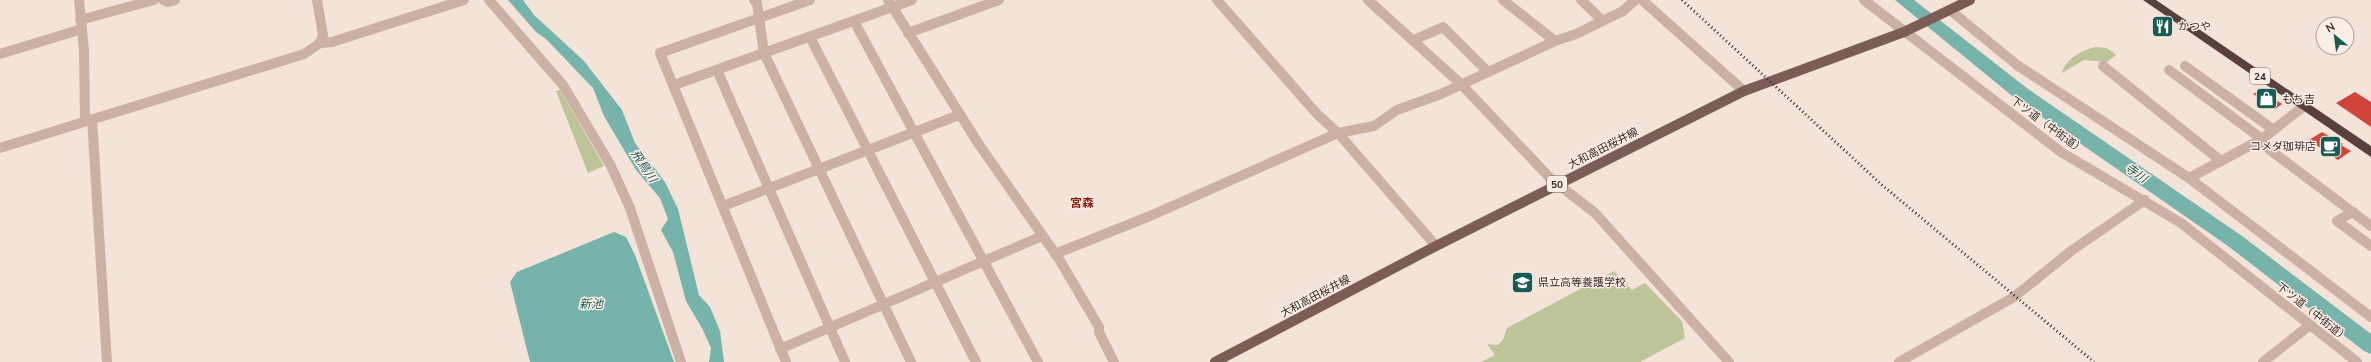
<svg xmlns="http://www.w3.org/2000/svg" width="2371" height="362" font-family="'Nunito Sans','Noto Sans JP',sans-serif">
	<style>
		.green { fill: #bdc498 }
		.water { fill: #76b3ab }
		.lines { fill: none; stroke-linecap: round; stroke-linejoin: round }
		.river { fill: #76b3ab; fill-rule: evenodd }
		.building { fill: #d1443a }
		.street { stroke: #cdb0a4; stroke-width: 10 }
		.primary { stroke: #7b5c56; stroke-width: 10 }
		.highway { fill: #59403d; fill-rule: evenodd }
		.rail { stroke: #382926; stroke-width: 3; stroke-dasharray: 1 3; stroke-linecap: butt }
		.labels { text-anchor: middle; stroke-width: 3; stroke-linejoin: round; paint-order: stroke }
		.shield { fill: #fbeee6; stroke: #726460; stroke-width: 1 }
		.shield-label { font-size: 10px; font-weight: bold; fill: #382926 }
		.poi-label { font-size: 11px; fill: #382926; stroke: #fbeee6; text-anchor: start }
		.street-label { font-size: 11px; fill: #382926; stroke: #fbeee6 }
		.water-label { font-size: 12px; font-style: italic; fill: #185d55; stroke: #fbeee6 }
		.neighbourhood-label { font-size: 12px; font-weight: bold; fill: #8e2018; stroke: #fbeee6 }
	</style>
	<rect width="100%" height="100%" fill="#f4e3d9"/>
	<g class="green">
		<path d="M2095,47L2107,48L2116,55L2107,62L2084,60L2062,73C2066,58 2081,51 2095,47Z"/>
		<path d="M560,90L604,166L588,173L556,91Z"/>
		<path d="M1614,271L1632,290L1645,283L1682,321L1685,338L1640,362H1481L1495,355L1487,344L1498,345L1503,340L1507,328Z"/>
	</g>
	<g class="water">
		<path d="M508,0H523L534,15L584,61L622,110L635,143L665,182L678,209L699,295L710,307L720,331L724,362H709L711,348L703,330L686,301L673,252L661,230L668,219L660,198L636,170L604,116L593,88L546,39L536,32Z"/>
		<path d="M614,232L626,237L635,255L674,362H530L510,282L517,272Z"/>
	</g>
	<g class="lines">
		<path class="river" d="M1895,0H1914L2028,89L2242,236L2371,334V354L2364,351L2228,246L2016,99Z"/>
	</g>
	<g class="building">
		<path d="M2260,90L2282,104L2275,109L2253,94Z"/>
		<path d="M2355,92L2371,102V127L2336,103Z"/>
		<path d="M2322,132L2343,144L2341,145L2351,151L2338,160L2309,140Z"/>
	</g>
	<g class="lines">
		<g class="street">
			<path d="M79,0L84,50L85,121"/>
			<path d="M163,0L168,2L175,0"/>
			<path d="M489,0L563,85L611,166L630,208L681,362"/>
			<path d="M754,0L757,3L764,53L911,362"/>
			<path d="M888,0L980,146L1059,259L1099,327V332L1114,362"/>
			<path d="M1217,0L1318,115L1338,133L1436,246"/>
			<path d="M1368,0L1461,84L1550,178L1595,213L1729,362"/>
			<path d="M1503,0L1555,41"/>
			<path d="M1581,0L1602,20"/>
			<path d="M1642,0L1744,91"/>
			<path d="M1864,0L2061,152L2181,223L2357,362"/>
			<path d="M1950,10L2017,65L2189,178L2371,317"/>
			<path d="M80,20L154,0"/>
			<path d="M854,21L1038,362"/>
			<path d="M908,33L999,0"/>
			<path d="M810,37L976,362"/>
			<path d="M1414,40L1443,27L1488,72"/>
			<path d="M320,43L332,42L464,0"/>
			<path d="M0,54L82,29"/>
			<path d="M2103,66L2221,161L2262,139L2304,106"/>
			<path d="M2185,66L2274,130"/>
			<path d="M717,70L845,362"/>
			<path d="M2169,70L2262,139"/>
			<path d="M674,85L912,0"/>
			<path d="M92,119L107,362"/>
			<path d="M2258,141L2371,226"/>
			<path d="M0,148L304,54L320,43L323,35L317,0"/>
			<path d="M2189,178L2221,161"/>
			<path d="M723,206L959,115"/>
			<path d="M2353,212L2337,221L2371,246"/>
			<path d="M1055,254L1150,216L1338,133L1374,126L1397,110L1441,94L1555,41L1576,34L1623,11L1635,0"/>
			<path d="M780,349L1042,236"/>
			<path d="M786,362L660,53L810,0"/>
			<path d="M1899,362L2014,297L2071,251L2145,200"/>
			<path d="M2263,362L2310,325"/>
		</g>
		<path class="primary" d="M1215,362L1436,246L1744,91L1904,32L1970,0"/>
		<path class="highway" d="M2143,0H2156L2371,146V157Z"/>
		<path class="rail" d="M1682,0L1882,185L2094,362"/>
	</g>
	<defs>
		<symbol id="restaurant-square" viewBox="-11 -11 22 22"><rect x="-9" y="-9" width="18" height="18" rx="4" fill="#185d55" stroke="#fbeee6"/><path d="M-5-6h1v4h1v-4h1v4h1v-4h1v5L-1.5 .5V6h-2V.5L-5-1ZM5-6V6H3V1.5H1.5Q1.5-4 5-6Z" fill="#fff"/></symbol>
		<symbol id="shop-square" viewBox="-11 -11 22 22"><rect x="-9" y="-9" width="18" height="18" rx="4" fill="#185d55" stroke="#fbeee6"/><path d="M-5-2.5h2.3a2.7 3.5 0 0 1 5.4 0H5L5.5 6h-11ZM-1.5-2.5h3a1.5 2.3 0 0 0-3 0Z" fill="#fff"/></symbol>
		<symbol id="cafe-square" viewBox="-11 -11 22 22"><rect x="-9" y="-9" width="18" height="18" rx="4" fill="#185d55" stroke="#fbeee6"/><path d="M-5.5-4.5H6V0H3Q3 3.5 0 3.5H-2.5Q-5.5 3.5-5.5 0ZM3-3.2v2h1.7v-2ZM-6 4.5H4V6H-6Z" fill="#fff"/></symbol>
		<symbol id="school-square" viewBox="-11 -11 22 22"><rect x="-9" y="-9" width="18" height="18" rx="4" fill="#185d55" stroke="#fbeee6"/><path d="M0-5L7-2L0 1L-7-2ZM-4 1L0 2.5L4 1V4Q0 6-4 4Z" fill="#fff"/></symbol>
	</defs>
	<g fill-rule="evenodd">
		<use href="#restaurant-square" x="2150" y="14" width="25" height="25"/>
		<use href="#shop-square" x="2254" y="86" width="25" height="25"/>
		<use href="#cafe-square" x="2318" y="134" width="25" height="25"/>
		<use href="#school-square" x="1510" y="270" width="25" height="25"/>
	</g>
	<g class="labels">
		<g class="shield">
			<rect x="2250" y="68" width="20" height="16" rx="3"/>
			<rect x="1547" y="176" width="20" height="16" rx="3"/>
		</g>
		<g class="shield-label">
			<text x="2260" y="80">24</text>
			<text x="1557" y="188">50</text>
		</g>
		<g class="poi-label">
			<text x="2178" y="30">かつや</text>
			<text x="2282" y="103">もち吉</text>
			<text x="2316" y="150" text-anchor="end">コメダ珈琲店</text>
			<text x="1538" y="286">県立高等養護学校</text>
		</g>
		<g class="street-label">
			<text transform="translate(2048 125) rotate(36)" y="4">下ツ道（中街道）</text>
			<text transform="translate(1603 148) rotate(-27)" y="4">大和高田桜井線</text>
			<text transform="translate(1315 296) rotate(-28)" y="4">大和高田桜井線</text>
			<text transform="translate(2313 312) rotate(38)" y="4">下ツ道（中街道）</text>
		</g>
		<g class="water-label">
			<text transform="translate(644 166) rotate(56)" y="4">飛鳥川</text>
			<text transform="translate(2136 173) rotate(35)" y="4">寺川</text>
			<text x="591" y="308">新池</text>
		</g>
		<g class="neighbourhood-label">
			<text x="1082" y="207">宮森</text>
		</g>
	</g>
	<g transform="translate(2335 36) rotate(331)"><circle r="19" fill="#fbeee6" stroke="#ad9f99"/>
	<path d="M0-3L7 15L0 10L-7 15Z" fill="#185d55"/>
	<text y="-6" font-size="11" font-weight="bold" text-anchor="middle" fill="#382926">N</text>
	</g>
</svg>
